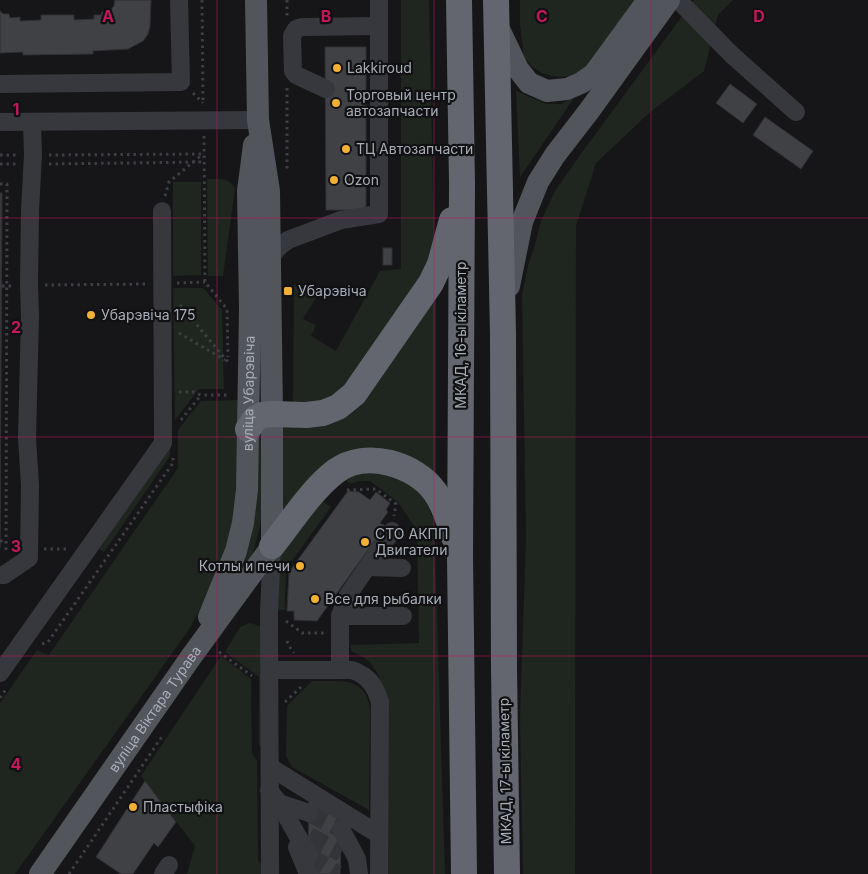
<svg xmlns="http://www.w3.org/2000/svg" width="868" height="874" font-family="Inter,sans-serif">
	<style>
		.green { fill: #1e261f }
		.building { fill: #404145; stroke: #303034 }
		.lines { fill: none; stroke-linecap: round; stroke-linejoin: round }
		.minor-tunnel { stroke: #333438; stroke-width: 18; stroke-dasharray: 18 9; stroke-linecap: butt }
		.path { stroke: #3d3f44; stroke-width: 3; stroke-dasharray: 2.5 4; stroke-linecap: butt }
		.minor { stroke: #37383d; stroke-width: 18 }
		.major { stroke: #53555c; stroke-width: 22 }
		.highway { stroke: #63666e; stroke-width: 26 }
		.grid { fill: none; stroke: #c2185b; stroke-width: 1; stroke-opacity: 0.55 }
		.poi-dot { fill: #f2b134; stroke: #111113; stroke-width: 2 }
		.labels { text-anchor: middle; stroke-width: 4.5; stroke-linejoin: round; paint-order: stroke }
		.poi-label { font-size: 14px; fill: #a8adb8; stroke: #111113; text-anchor: start }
		.street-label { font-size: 14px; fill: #a8adb8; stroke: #111113 }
		.grid-label { font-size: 16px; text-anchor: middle; font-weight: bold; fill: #c2185b; stroke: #111113; stroke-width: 4.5; stroke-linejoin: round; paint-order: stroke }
	</style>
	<rect width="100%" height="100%" fill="#161618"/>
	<g class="green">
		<path d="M401,0H429L434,239L428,269L333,401L293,402L294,284L317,296L303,319L316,325L311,336L336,351L380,271L401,269Z"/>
		<path d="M520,0H637L590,67L570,76L561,77L552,76L542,73L532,67L524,57L520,24Z"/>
		<path d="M694,0H733L718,15L704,71L649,113L596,163L576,226L575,874H523L520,718L526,537L522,295L528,266L535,245L541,221L555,191L583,151Z"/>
		<path d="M516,91L546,104H560L574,98L520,177Z"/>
		<path d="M207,179C218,179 230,177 235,189L223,276H208Z"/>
		<path d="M173,182H201V275L173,276Z"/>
		<path d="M173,288H202L205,290L222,310L224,389H199L175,420Z"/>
		<path d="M436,293V479L390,452L281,520L282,428L286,424L311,425Z"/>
		<path d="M240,400L238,491L233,525L214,582L190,628L15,874H0V703L37,650L49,655L178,468V430L201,401Z"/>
		<path d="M262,426L264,491L260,526L252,557L236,576L255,435Z"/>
		<path d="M170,447V456L104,552L99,549Z"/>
		<path d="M368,470L406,480L425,500L434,520L445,874H386V700C383,684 377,665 362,656C359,654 354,653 351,651V645L419,643L417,531L398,502L370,481H359L351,484L340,476Z"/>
		<path d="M319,499L331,507L286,569L285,610H278L280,550Z"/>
		<path d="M250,623L260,626L264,630L262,748L259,745V677L225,652L240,627Z"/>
		<path d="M221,656L251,679L252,754L257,760L258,860L263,868V874H187L195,846L141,776Z"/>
		<path d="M312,681C340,682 364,675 370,708L369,810L292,767L286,756L287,706Z"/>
	</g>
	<g class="building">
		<path d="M115,0H151L150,26L148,34L143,41L128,49L93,51V54L23,55V52L0,53V11L3,14H9L10,18L20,17V21L41,20V15H74V20L94,19V15H101L102,12H109L114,6Z"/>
		<path d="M325,47H366V210H326Z"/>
		<path d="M730,84L757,104L743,123L716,103Z"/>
		<path d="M765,117L813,151L801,169L753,135Z"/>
		<path d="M0,193H2L0,548Z"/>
		<rect x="383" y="248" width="9" height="17"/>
		<path d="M348,491L359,492L370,500L376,492L390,503L386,510L388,512L380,523L385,526L317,621L294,620V611H287L289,572Z"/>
		<path d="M145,781L176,822L158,847L154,843L133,874H121L96,857Z"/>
		<path d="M309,798L342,818L340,874H308Z"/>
	</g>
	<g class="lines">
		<g class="minor-tunnel">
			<path d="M309,813L341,829"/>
			<path d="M309,836L341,853"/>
			<path d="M309,856L337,874"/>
		</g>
		<g class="path">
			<path d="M202,0L203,104"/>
			<path d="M287,0V17"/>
			<path d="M287,88V172"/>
			<path d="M193,93L203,103"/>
			<path d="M204,136L205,282L227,309L228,357"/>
			<path d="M0,155H18"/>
			<path d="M49,155L204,154"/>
			<path d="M0,164H16"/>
			<path d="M49,164L204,162"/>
			<path d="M0,184H7L6,554"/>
			<path d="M165,196L169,182L203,154"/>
			<path d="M177,283L205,282"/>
			<path d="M45,285L146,284"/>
			<path d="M2,286H14"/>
			<path d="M180,305L228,362"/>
			<path d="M179,333L225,360"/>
			<path d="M179,392H193L201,395H228V393"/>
			<path d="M181,420L201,395"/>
			<path d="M347,490L376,489L396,504L394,516"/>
			<path d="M0,541H6"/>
			<path d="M44,549H68"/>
			<path d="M286,621L302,633H324"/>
			<path d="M287,641L289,646L294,653"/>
			<path d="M42,644L48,642L173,463V458"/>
			<path d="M219,652L252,676"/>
			<path d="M0,698L6,689"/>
			<path d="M285,702L301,687"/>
			<path d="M69,874L163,735"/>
		</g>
		<g class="minor">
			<path d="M678,0L732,55L796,112"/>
			<path d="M0,84L181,82L179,0"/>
			<path d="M326,89L296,75L293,71L292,36L296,29L302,27L379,26"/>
			<path d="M0,122L258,120"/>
			<path d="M270,257L280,246L288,240L341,220L379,214V0"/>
			<path d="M368,567L402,568"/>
			<path d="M0,575H4L29,558L30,485L27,438L30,316L29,285L30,210L33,155L32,122"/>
			<path d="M340,616H403"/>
			<path d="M270,670H352C369,676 375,686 380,702L379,874"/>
			<path d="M340,670V616L348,595L392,531"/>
			<path d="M0,673L163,443L162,211"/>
			<path d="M270,767L378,834"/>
			<path d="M269,790L279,803L309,856"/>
			<path d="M279,803L309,813"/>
			<path d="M341,829L357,859L359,874"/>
			<path d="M297,847L308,874"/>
			<path d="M163,874L169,865"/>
			<path d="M270,874L269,613L272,546"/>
		</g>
		<g class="major">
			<path d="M497,25L518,69L529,83L547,91L567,89L581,83L594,74L648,0"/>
			<path d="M509,286L522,222L538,182L555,155L589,111L669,0"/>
			<path id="s1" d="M209,617L236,551L243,523L247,490L250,308L248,191L254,145"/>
			<path id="s2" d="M40,874L191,657L272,546V414L269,191L258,120L256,0"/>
		</g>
		<g class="highway">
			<path d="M459,0L462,183L460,557L464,874"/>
			<path d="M496,0L503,334L504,668L507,874"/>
			<path d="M248,429L256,418L262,415L272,414L306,415L323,413L338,407L354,394L431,283L440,264L452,220"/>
			<path d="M272,546C291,522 312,489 336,471C366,449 415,464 435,492C444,505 449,521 454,537"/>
		</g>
	</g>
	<path class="grid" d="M217,0V874M434,0V874M651,0V874M0,218H868M0,437H868M0,656H868"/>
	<g class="poi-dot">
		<circle cx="337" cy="68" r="5"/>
		<circle cx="336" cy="103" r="5"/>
		<circle cx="346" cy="149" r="5"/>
		<circle cx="334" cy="180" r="5"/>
		<rect x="283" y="286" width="10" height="10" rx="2.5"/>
		<circle cx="91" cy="315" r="5"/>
		<circle cx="365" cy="542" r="5"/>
		<circle cx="300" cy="566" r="5"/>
		<circle cx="315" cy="599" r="5"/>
		<circle cx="133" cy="807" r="5"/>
	</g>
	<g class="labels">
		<g class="poi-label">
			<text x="347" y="73">Lakkiroud</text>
			<text x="346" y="100">Торговый центр<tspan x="346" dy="16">автозапчасти</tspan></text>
			<text x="356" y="154">ТЦ Автозапчасти</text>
			<text x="344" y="185">Ozon</text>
			<text x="298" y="296">Убарэвіча</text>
			<text x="101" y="320">Убарэвіча 175</text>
			<text x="375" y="539">СТО АКПП<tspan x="375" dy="16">Двигатели</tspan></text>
			<text x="290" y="571" text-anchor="end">Котлы и печи</text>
			<text x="325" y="604">Все для рыбалки</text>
			<text x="143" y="812">Пластыфіка</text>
		</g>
		<g class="street-label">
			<text transform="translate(461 335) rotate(-90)" y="5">МКАД, 16-ы кіламетр</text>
			<text dy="5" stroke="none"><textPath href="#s1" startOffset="230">вуліца Убарэвіча</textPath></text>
			<text dy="5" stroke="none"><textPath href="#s2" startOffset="201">вуліца Віктара Турава</textPath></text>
			<text transform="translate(505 771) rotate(-91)" y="5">МКАД, 17-ы кіламетр</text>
		</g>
	</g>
	<g class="grid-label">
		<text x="108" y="22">A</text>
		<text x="326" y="22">B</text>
		<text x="542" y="22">C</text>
		<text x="759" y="22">D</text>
		<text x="16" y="115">1</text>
		<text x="16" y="333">2</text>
		<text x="16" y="552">3</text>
		<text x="16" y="770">4</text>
	</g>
</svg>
